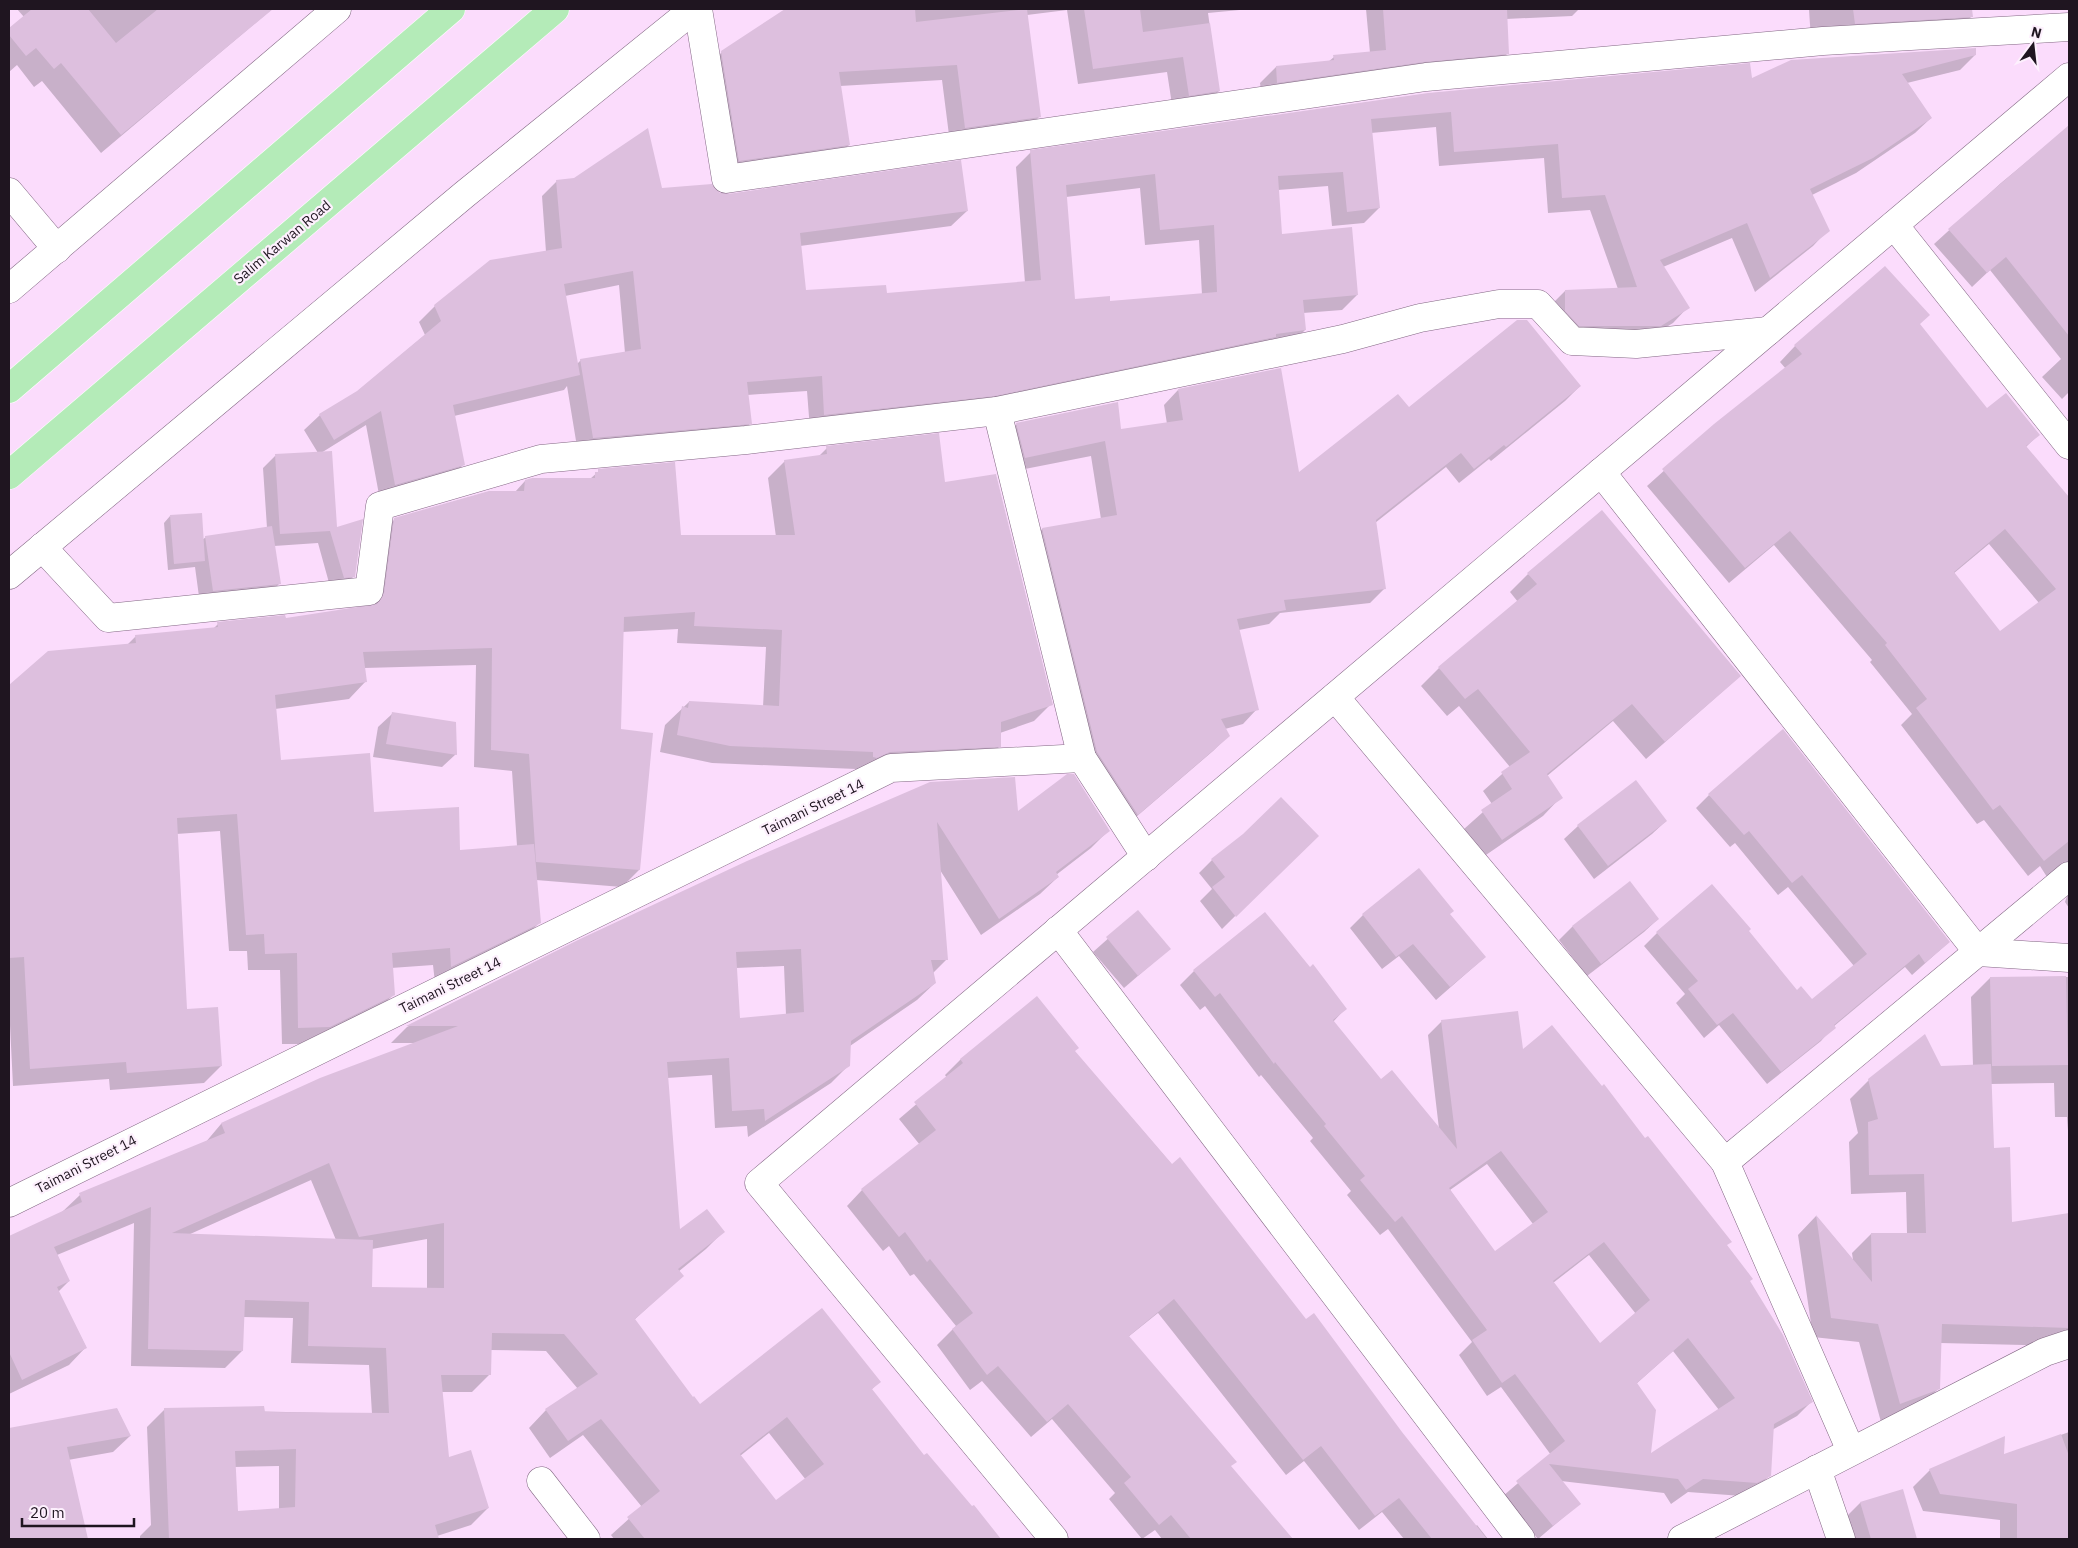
<svg xmlns="http://www.w3.org/2000/svg" width="2078" height="1548" font-family="'IBM Plex Sans',sans-serif">
	<style>
		.shadow { fill: #0003; fill-rule: evenodd }
		.building { fill: #ddbfde; fill-rule: evenodd }
		.lines { fill: none; stroke-linecap: round; stroke-linejoin: round }
		.minor-casing { stroke: #826783; stroke-width: 29 }
		.major-casing { stroke: #fff; stroke-width: 29 }
		.minor { stroke: #fff; stroke-width: 28 }
		.major { stroke: #b4ebb8; stroke-width: 28 }
		.labels { text-anchor: middle; stroke-width: 4.5; stroke-linejoin: round; paint-order: stroke }
		.street-label { font-size: 14px; fill: #1f1520; stroke: #fdf0fd }
	</style>
	<rect width="100%" height="100%" fill="#fbdcfc"/>
	<g class="shadow">
		<path d="M17,9H272L101,153L42,81L34,87L17,65L9,72V29L24,17Z"/>
		<path d="M787,9H1250L1208,13L1219,91L1203,107L1173,111L1167,72L1078,84L1067,10L1027,15L1039,117L1024,133L950,143L942,80L840,86L849,145L833,161L723,176L706,68L722,52Z"/>
		<path d="M1366,9H1579L1572,16L1506,19L1508,53L1492,69L1262,98L1260,83L1276,67L1328,62L1334,57L1370,53Z"/>
		<path d="M1809,9H1971L1972,16L1956,32L1811,40Z"/>
		<path d="M1975,55L1960,70L1907,83L1931,118L1915,133L1856,173L1812,195L1828,230L1813,246L1755,292L1732,238L1663,267L1688,307L1673,323L1645,340H1564L1550,306L1565,291L1618,289L1590,210L1548,213L1544,158L1439,166L1436,127L1371,133L1379,208L1364,223L1332,226L1328,186L1278,190L1280,235L1357,295L1342,310L1303,313L1305,330L1290,345L810,430L807,391L747,395L751,423L735,438L578,453L567,386L564,390L454,416L463,465L448,480L380,500L366,425L321,453L336,528L354,576L341,589L331,590L318,543L274,546L279,584L266,597L200,604L195,567L168,570L164,523L170,516L202,540L206,537L267,528L263,468L275,456L318,453L304,430L320,415L357,392L425,335L419,322L435,306L546,252L542,196L557,181L967,211L951,226L800,246L805,291L886,295L1025,283L1016,167L1031,152L1751,80ZM1140,188L1145,245L1199,240L1202,295L1109,302L1073,301L1066,197ZM619,285L625,353L581,360L577,364L565,296Z"/>
		<path d="M2069,127V392L2062,399L2042,377L2061,359L1990,270L1972,287L1934,244L2001,183Z"/>
		<path d="M1919,324L1986,410L2038,435L2026,447L2069,499V671L2064,665L2036,687L2069,731V890L2047,877L2040,866L2028,876L1984,820L1977,824L1901,725L1912,714L1870,662L1872,660L1774,545L1729,583L1647,486L1715,425L1786,369L1780,362L1795,346ZM1989,544L2039,603L2000,633L1953,574Z"/>
		<path d="M1580,386L1565,401L1491,461L1489,459L1459,483L1446,467L1375,523L1385,588L1370,603L1280,613L1269,624L1239,630L1257,709L1243,724L1225,729L1228,736L1213,751L1122,829L1082,767L1028,544L1042,529L1101,519L1091,456L1010,472L1002,439L1017,424L1120,431L1167,424L1164,405L1178,390L1298,474L1408,409Z"/>
		<path d="M827,448L944,483L1051,704L1034,721L1000,733V746L982,763L856,774V769L712,763L660,752L665,725L689,702L763,707L766,647L677,643L678,629L622,632L620,730L652,734L639,870L622,887L536,880L539,923L522,940L435,983L433,965L391,968L393,995L376,1012L312,1044H282L280,970H248L247,951H229L220,831L176,834L185,1010L221,1066L204,1083L110,1090L109,1079L13,1086L9,1005V686L49,652L127,645L136,636L213,629L218,624L284,619L368,607L377,537L395,519L515,492L525,481L590,479L599,471L680,537H776L768,478L785,461L818,457ZM476,665L474,767L512,771L517,846L459,851L373,813L280,761L275,709L349,699L366,681L364,668Z"/>
		<path d="M1528,574L1740,676L1646,759L1613,721L1547,776L1561,797L1543,816L1483,857L1464,829L1492,804L1483,791L1510,767L1459,706L1447,716L1421,686L1439,668L1518,602L1510,592Z"/>
		<path d="M392,714L456,754L442,767L373,757L378,727Z"/>
		<path d="M930,783L1017,813L1109,830L1091,848L1056,875L1058,877L1040,894L981,935L940,870L947,959L933,973L935,983L917,1000L850,1046L849,1065L831,1083L748,1137L747,1126L715,1128L712,1075L667,1078L679,1231L723,1232L706,1249L678,1272L682,1276L634,1320L692,1399L700,1405L879,1382L871,1390L923,1457L972,1508L974,1506L999,1539H849L843,1532L833,1539H614L611,1535L642,1507L583,1435L550,1458L529,1428L546,1410L578,1389L546,1351L490,1350L489,1375L472,1392H442L447,1458L488,1508L471,1525L437,1536L438,1539H140V1536L151,1525L147,1427L165,1409L372,1414L369,1365L291,1363L293,1318L243,1317L242,1351L225,1368L131,1366L134,1223L57,1255L69,1281L58,1292L86,1347L69,1365L9,1394V1237L61,1213L80,1195L205,1143L221,1124L416,1043H391L407,1027L581,940ZM784,966L786,1015L739,1020L736,968ZM311,1180L336,1240L188,1235ZM427,1239V1289L370,1288L372,1249ZM769,1433L806,1480L776,1502L740,1456ZM279,1466V1510L236,1513L234,1467Z"/>
		<path d="M1709,795L1949,942L1912,975L1905,967L1833,1027L1821,1041L1767,1084L1719,1025L1704,1038L1676,1003L1685,994L1644,946L1657,933L1748,931L1796,991L1812,1001L1854,966L1788,887L1778,895L1735,843L1730,847L1696,808Z"/>
		<path d="M1666,821L1652,834L1594,879L1564,839L1578,826Z"/>
		<path d="M1317,835L1222,929L1200,901L1212,889L1199,873L1212,860Z"/>
		<path d="M1630,883L1658,919L1644,932L1587,976L1559,940L1572,927Z"/>
		<path d="M2069,890V908L2065,902Z"/>
		<path d="M1138,912L1169,949L1124,988L1093,952Z"/>
		<path d="M1363,915H1449L1485,957L1436,1000L1399,956L1382,969L1350,928Z"/>
		<path d="M1194,971L1345,1009L1333,1022L1381,1081L1439,1129L1428,1035L1442,1021L1522,1051L1726,1246L1748,1282L1811,1402L1797,1416L1772,1430L1770,1475L1755,1490L1742,1496L1688,1492L1671,1504L1664,1493L1561,1481L1579,1504L1538,1539L1503,1496L1551,1455L1501,1387L1487,1396L1459,1355L1472,1342L1388,1229L1380,1235L1347,1195L1351,1191L1310,1141L1313,1138L1261,1075L1259,1077L1205,1006L1200,1010L1180,985ZM1487,1164L1533,1224L1495,1253L1450,1190ZM1589,1255L1636,1314L1600,1344L1553,1283ZM1673,1351L1719,1410L1650,1456L1636,1384Z"/>
		<path d="M2069,977V1145L2067,1117H2055L2054,1083L1990,1084L1993,1149L2011,1223L2069,1215V1346L1940,1343L1939,1388L1920,1407L1881,1422L1859,1342L1813,1337L1798,1235L1816,1216L1853,1260L1852,1253L1871,1234H1907L1906,1192L1851,1194L1849,1142L1858,1133L1850,1099L1869,1080L1940,1067L1973,1066L1971,997L1990,978Z"/>
		<path d="M1037,998L1074,1051L1306,1320L1401,1433L1475,1527L1477,1525L1488,1539H1404L1382,1512L1359,1530L1304,1461L1286,1475L1158,1313L1128,1337L1230,1467L1292,1539H1162L1155,1530L1142,1539L1109,1499L1115,1493L1052,1419L1031,1437L982,1381L970,1390L937,1345L956,1326L914,1274L910,1276L889,1246L883,1251L847,1206L862,1190L920,1145L899,1119L947,1078L945,1075L960,1060Z"/>
		<path d="M117,1409L130,1436L113,1452L68,1460L86,1539H9V1429Z"/>
		<path d="M2069,1432V1539H2000V1520L1923,1511L1913,1487L1930,1470L2003,1456Z"/>
		<path d="M1902,1491L1916,1539H1849L1843,1520L1860,1503Z"/>
	</g>
	<g class="building">
		<path d="M32,9H88L116,43L158,9H273L121,135L61,63L54,69L36,48L26,56L9,35V28Z"/>
		<path d="M785,9H915L916,22L1027,9L1041,117L965,128L957,65L839,72L850,145L739,161L721,51Z"/>
		<path d="M1084,9H1140L1143,32L1210,23L1220,91L1189,96L1183,57L1093,69Z"/>
		<path d="M1383,9H1507L1509,54L1424,62L1277,83L1276,66L1334,60L1333,55L1386,50Z"/>
		<path d="M1853,9H1972L1973,17L1855,24Z"/>
		<path d="M1976,48V55L1902,74L1932,118L1873,158L1810,189L1830,231L1770,278L1747,223L1660,260L1690,308L1661,326H1579L1565,311V290L1637,287L1605,195L1562,198L1558,144L1454,152L1451,112L1371,119L1380,208L1347,212L1343,172L1278,176L1282,234L1352,227L1358,295L1303,300L1306,330L1276,334V337L995,396L824,415L822,376L747,382L752,424L593,438L580,359L641,349L633,271L564,284L580,375L453,405L465,465L395,485L381,411L334,440L319,414L357,391L441,321L434,305L490,260L562,248L556,180L574,178L648,128L662,188L712,184L720,193L728,194L961,160L968,211L800,233L806,290L886,285L887,293L1041,280L1030,150L1428,93L1750,63L1752,78L1791,60ZM1155,174L1160,230L1214,225L1217,292L1110,301V296L1075,299L1066,185Z"/>
		<path d="M2069,125V336L2006,257L1987,273L1948,229Z"/>
		<path d="M1885,266L1930,315L1920,324L1987,408L2006,393L2040,435L2026,446L2069,497V841L2044,861L2000,805L1993,810L1916,708L1927,699L1885,645L1887,643L1790,531L1745,568L1662,469L1714,424L1802,354L1794,345ZM2005,529L2056,589L2000,631L1954,572Z"/>
		<path d="M1517,320H1527L1581,386L1506,447L1504,445L1474,469L1461,453L1376,520L1386,589L1284,600L1286,610L1237,619L1259,710L1221,719L1230,736L1138,815L1097,752L1042,528L1117,515L1105,441L1025,458L1016,423L1118,402L1121,429L1183,420L1178,389L1281,368L1299,472L1398,394L1409,407Z"/>
		<path d="M939,433L945,482L996,474L1053,705L1001,722V747L890,752L877,758L873,757V752L730,746L677,735L682,706L688,708L689,701L779,706L782,630L694,626L695,612L624,617L621,729L653,733L640,870L536,862L529,754L491,750L492,648L363,652L367,682L275,695L281,760L370,753L374,812L459,807L460,850L534,844L541,923L451,967L450,948L392,953L395,995L330,1027L298,1028L297,953L265,954L264,934L246,935L237,814L177,818L187,1009L218,1007L222,1066L127,1073L126,1062L30,1069L24,957L9,958V685L48,651L136,643L135,635L218,627L217,622L285,615L286,618L377,604L384,593L394,518L489,491H524L525,480L532,478H595V472H598V469L675,462L681,535H795L784,460L827,454L826,446Z"/>
		<path d="M332,451L337,527L363,519L355,577L344,578L330,531L280,534L275,454Z"/>
		<path d="M1602,510L1741,676L1665,742L1632,704L1547,774L1563,798L1502,840L1481,810L1512,789L1501,772L1530,752L1478,689L1465,699L1438,667L1537,584L1527,573Z"/>
		<path d="M202,513L205,561L174,564L170,515Z"/>
		<path d="M272,526L281,584L213,591L205,536Z"/>
		<path d="M392,712L456,722L457,755L386,744Z"/>
		<path d="M1783,729L1950,942L1925,963L1919,954L1834,1025L1836,1028L1781,1072L1733,1013L1717,1025L1688,989L1698,981L1656,932L1712,884L1751,929L1749,931L1797,990L1801,986L1812,999L1867,954L1802,875L1792,883L1749,831L1744,835L1708,794Z"/>
		<path d="M1067,774H1074L1110,831L1056,872L1059,877L999,919L937,822L948,960H931L936,983L851,1041L850,1066L765,1121L764,1109L732,1111L729,1058L667,1062L680,1229L707,1209L725,1232L678,1269L684,1276L635,1319L693,1397L694,1396L700,1404L822,1308L881,1382L872,1389L924,1455L927,1453L972,1506L974,1505L1001,1539H645L627,1517L660,1491L601,1419L568,1441L545,1409L598,1374L564,1334L492,1333L491,1375H441L449,1457L471,1450L489,1508L435,1525L439,1539H169L164,1408L264,1406L265,1412L389,1413L386,1348L308,1346L309,1302L245,1300L243,1351L148,1349L151,1207L54,1247L70,1281L57,1287L87,1348L22,1380L9,1352V1236L82,1202L79,1193L225,1133L221,1123L320,1078L458,1026H406L580,939L747,861L930,782L1015,777L1018,811ZM801,949L804,1012L740,1018L736,952ZM329,1163L359,1237L444,1223V1288L372,1287L373,1240L172,1233ZM787,1417L824,1464L776,1500L740,1454ZM296,1449L295,1507L238,1511L235,1451Z"/>
		<path d="M1636,780L1667,821L1608,866L1577,825Z"/>
		<path d="M1281,797L1319,836L1236,917L1212,887L1225,877L1211,859L1243,834Z"/>
		<path d="M1419,868L1454,911L1450,914L1486,957L1450,987L1413,944L1396,957L1362,914Z"/>
		<path d="M1630,881L1659,919L1601,964L1572,926Z"/>
		<path d="M1138,910L1171,949L1138,976L1106,937Z"/>
		<path d="M1265,912L1310,967L1313,964L1347,1009L1333,1020L1381,1079L1392,1070L1457,1149L1441,1020L1518,1011L1523,1049L1552,1025L1602,1086L1604,1084L1645,1138L1648,1136L1732,1242L1727,1245L1753,1279L1750,1281L1783,1335L1813,1402L1774,1424L1771,1476L1757,1483L1703,1479L1686,1490L1678,1479L1549,1464L1581,1504L1553,1526L1516,1481L1565,1441L1515,1374L1502,1383L1472,1340L1487,1330L1402,1216L1395,1222L1360,1180L1365,1176L1324,1126L1326,1124L1275,1062L1274,1064L1220,993L1215,997L1193,970ZM1501,1151L1548,1212L1495,1251L1449,1188ZM1604,1242L1650,1300L1600,1343L1553,1281ZM1688,1338L1735,1398L1651,1453L1656,1410L1637,1383Z"/>
		<path d="M2066,976L2068,1065L1992,1066L1990,977Z"/>
		<path d="M1037,996L1079,1048L1075,1051L1172,1164L1180,1157L1306,1319L1314,1313L1402,1432L1487,1539H1432L1399,1498L1375,1516L1321,1446L1303,1460L1174,1299L1129,1336L1237,1462L1231,1466L1293,1539H1191L1171,1515L1159,1525L1124,1483L1131,1477L1068,1404L1047,1422L998,1366L987,1375L952,1329L973,1313L930,1259L927,1262L905,1232L899,1237L861,1189L936,1130L914,1102L963,1063L960,1059Z"/>
		<path d="M1925,1034L1941,1066L1991,1064L1994,1148L2010,1147L2012,1222L2069,1213V1328L1942,1324L1940,1389L1900,1404L1878,1324L1831,1318L1816,1215L1872,1282L1871,1233H1926L1924,1174L1869,1175L1868,1122L1878,1119L1868,1079Z"/>
		<path d="M117,1408L131,1436L67,1447L88,1539H9V1428Z"/>
		<path d="M2061,1434L2069,1456V1539H2017V1504L1940,1494L1929,1469L2005,1436L2004,1454Z"/>
		<path d="M1903,1489L1917,1539H1871L1860,1502Z"/>
	</g>
	<g class="lines">
		<defs>
			<g id="minor">
				<path d="M698,9L726,179L1426,77L1823,41L2069,27"/>
				<path d="M9,192L57,249"/>
				<path d="M1894,225L2069,445"/>
				<path d="M9,289L337,9"/>
				<path d="M997,411L1082,758L1146,857"/>
				<path d="M1601,472L1978,952L2069,958"/>
				<path d="M42,547L108,618L369,591L380,506L541,459L746,440L997,411L1343,339L1420,318L1499,304H1538L1572,341L1636,344L1768,331"/>
				<path d="M9,575L465,194L694,9"/>
				<path d="M1335,697L1725,1162L1851,1451"/>
				<path d="M1058,930L1521,1539"/>
				<path d="M1725,1162L2069,876"/>
				<path d="M9,1203L891,768L1082,758"/>
				<path d="M1817,1469L1841,1539"/>
				<path d="M541,1481L586,1539"/>
				<path d="M1054,1539L759,1183L2069,77"/>
				<path d="M1682,1539L2045,1352L2069,1344"/>
			</g>
			<g id="major">
				<path d="M9,389L451,9"/>
				<path d="M9,475L555,9"/>
			</g>
		</defs>
		<use href="#minor" class="minor-casing"/>
		<use href="#major" class="major-casing"/>
		<use href="#minor" class="minor"/>
		<use href="#major" class="major"/>
	</g>
	<g class="labels">
		<g class="street-label">
			<text transform="translate(282 242) rotate(-40)" y="5">Salim Karwan Road</text>
			<text transform="translate(813 807) rotate(-26)" y="5">Taimani Street 14</text>
			<text transform="translate(450 985) rotate(-26)" y="5">Taimani Street 14</text>
			<text transform="translate(86 1164) rotate(-27)" y="5">Taimani Street 14</text>
		</g>
	</g>
	<rect width="2078" height="1548" fill="none" stroke="#1f1520" stroke-width="20"/>
	<g transform="translate(2033 45) rotate(15)" stroke="#fdf0fd" stroke-width="4" paint-order="stroke">
	<path d="M0-4L9 19L0 12L-9 19Z" fill="#1f1520"/>
	<text y="-8" font-size="14" font-weight="bold" text-anchor="middle" fill="#1f1520">N</text>
	</g>
	<path d="M22 1518v8h112v-8" fill="none" stroke="#1f1520" stroke-width="2.5"/>
	<text x="30" y="1518" font-size="15" fill="#1f1520" stroke="#fdf0fd" stroke-width="4" paint-order="stroke">20 m</text>
</svg>
